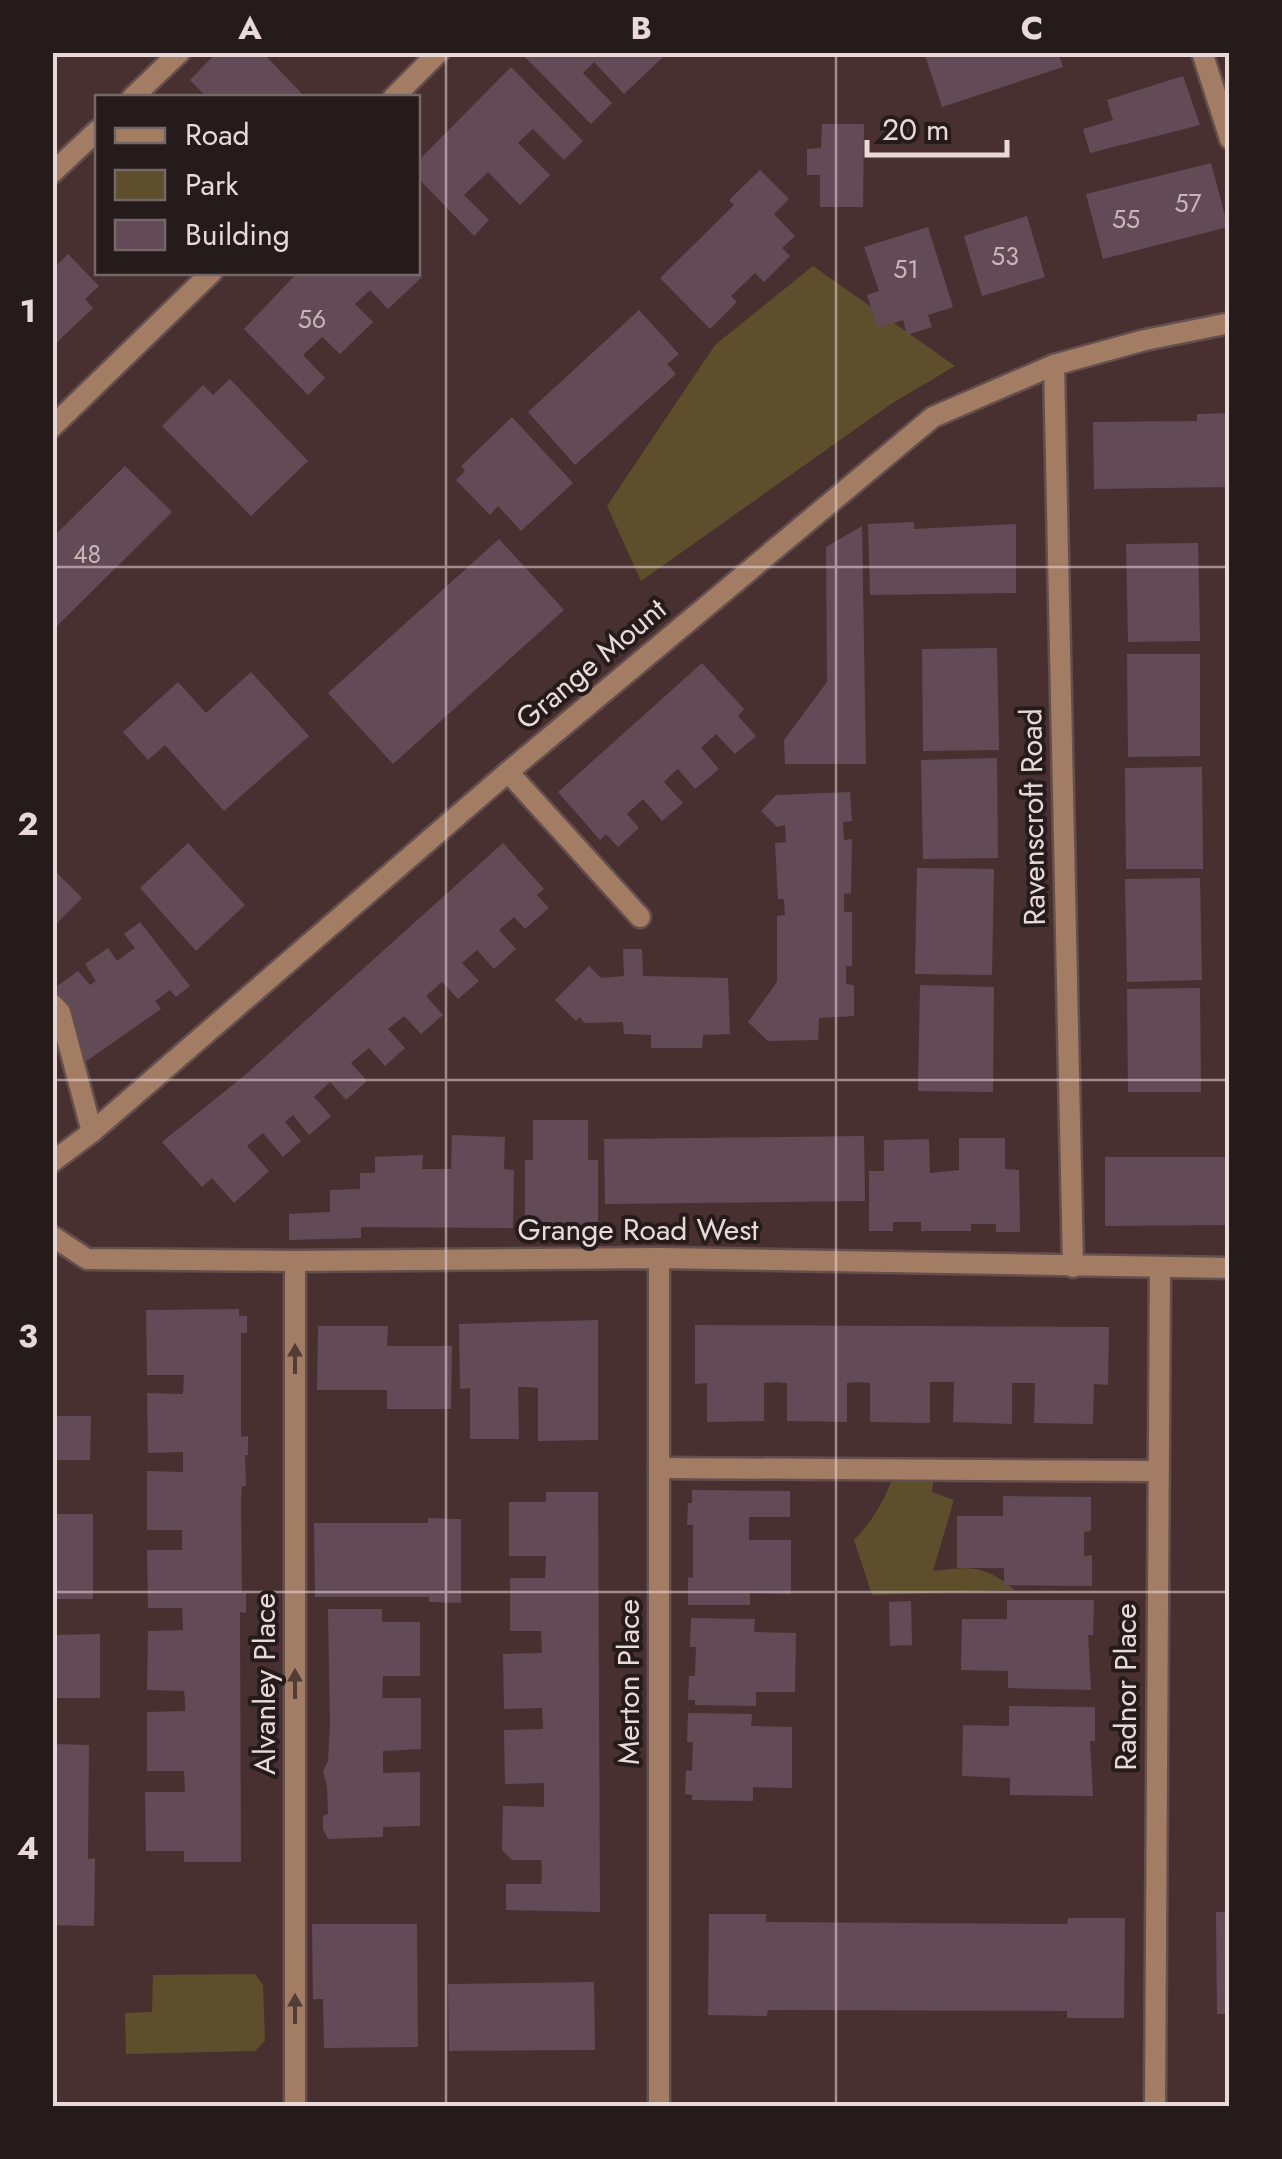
<svg xmlns="http://www.w3.org/2000/svg" width="1282" height="2159" font-family="Jost,sans-serif">
	<style>
		.green { fill: #5d4e2c }
		.building { fill: #624b57 }
		.lines { fill: none; stroke-linecap: round; stroke-linejoin: round }
		.service-casing { stroke: #654e4e; stroke-width: 25 }
		.minor-casing { stroke: #654e4e; stroke-width: 25 }
		.service { stroke: #a37c64; stroke-width: 20 }
		.minor { stroke: #a37c64; stroke-width: 20 }
		.oneway { fill: #523d35 }
		.grid { fill: none; stroke: #e9d9d9; stroke-width: 2.5; stroke-opacity: 0.55 }
		.labels { text-anchor: middle; stroke-width: 8; stroke-linejoin: round; paint-order: stroke }
		.number-label { font-size: 25px; fill: #c7b6b8 }
		.street-label { font-size: 30px; fill: #e9d9d9; stroke: #261b1b }
		.neatline { fill: none; stroke: #e9d9d9; stroke-width: 4 }
		.grid-label { font-size: 32px; text-anchor: middle; font-weight: bold; fill: #e9d9d9 }
	</style>
	<rect width="100%" height="100%" fill="#483030"/>
	<g class="green">
		<path d="M813,266L955,366L891,404L641,581L607,506L715,345Z"/>
		<path d="M900,1458L936,1460L932,1492L954,1500L933,1571C971,1566 985,1565 1015,1590L872,1595L854,1540C878,1516 889,1490 900,1458Z"/>
		<path d="M255,1974L263,1985L265,2041L255,2051L126,2054L125,2013L152,2012L153,1975Z"/>
	</g>
	<g class="building">
		<path d="M217,52H262L306,98H207L190,80Z"/>
		<path d="M520,52H661L664,56L624,94L594,62L583,73L612,103L591,124Z"/>
		<path d="M924,52H1058L1063,67L942,107Z"/>
		<path d="M511,67L583,141L564,160L533,129L523,138L518,143L550,175L520,205L488,172L464,195L489,220L474,236L418,178V161Z"/>
		<path d="M1183,76L1200,125L1090,153L1083,129L1113,120L1107,100Z"/>
		<path d="M822,124H864L863,207H820V175H807V149L821,148Z"/>
		<path d="M1211,163L1228,227L1103,259L1086,194Z"/>
		<path d="M760,170L789,199L774,214L795,236L782,248L790,256L764,282L755,273L731,296L737,302L710,329L660,278L734,205L729,200Z"/>
		<path d="M1027,216L1045,277L982,296L964,236Z"/>
		<path d="M928,227L953,307L928,315L932,327L907,335L903,320L878,328L867,295L879,291L864,247Z"/>
		<path d="M68,254L99,286L85,299L93,308L52,347V270Z"/>
		<path d="M298,272H418L422,277L388,309L370,290L355,304L373,322L340,354L322,337L303,355L325,378L308,395L244,329Z"/>
		<path d="M639,310L679,354L667,364L676,374L575,465L528,412Z"/>
		<path d="M230,379L308,461L251,516L162,426L203,385L213,395Z"/>
		<path d="M1230,413V487L1094,489L1093,422L1197,421V414Z"/>
		<path d="M512,417L573,483L521,531L498,506L490,515L456,480L465,471L461,466Z"/>
		<path d="M125,466L172,512L52,631V538Z"/>
		<path d="M914,522V529L1016,524V593L870,595L868,524Z"/>
		<path d="M862,526L866,764H785L784,740L827,682L826,547Z"/>
		<path d="M499,539L564,610L393,764L328,693Z"/>
		<path d="M1198,543L1200,641L1128,642L1126,544Z"/>
		<path d="M997,648L999,750L923,751L922,649Z"/>
		<path d="M1127,654H1200V756L1128,757Z"/>
		<path d="M702,663L744,709L738,716L756,736L735,754L716,734L701,748L719,769L695,789L678,769L672,774L664,782L683,803L662,821L643,799L627,814L639,828L618,847L606,834L600,840L558,792Z"/>
		<path d="M251,672L309,736L224,811L165,745L148,760L123,732L178,682L206,713Z"/>
		<path d="M997,758L998,858L923,859L921,760Z"/>
		<path d="M1202,767L1203,869H1126L1125,768Z"/>
		<path d="M850,792L852,821L843,822L844,840L852,839L851,893L844,894V912H852V966H846V984L854,985V1016L819,1018L818,1040L768,1041L748,1022L777,982V916L785,915L784,899H778L775,843L786,842L785,825L777,827L761,811L776,795Z"/>
		<path d="M188,843L245,905L196,951L140,888Z"/>
		<path d="M503,843L544,889L537,895L549,908L525,929L514,917L499,930L516,949L494,969L477,950L462,963L479,981L458,999L442,982L426,996L443,1015L421,1034L404,1016L388,1029L405,1048L385,1066L369,1048L351,1063L367,1081L346,1100L330,1082L314,1097L331,1116L309,1135L293,1115L285,1122L301,1141L283,1157L263,1133L247,1146L269,1171L234,1203L212,1178L202,1187L162,1142L245,1075Z"/>
		<path d="M52,868L82,898L52,928Z"/>
		<path d="M917,868L994,869L992,975L915,974Z"/>
		<path d="M1200,878L1202,980L1127,982L1125,879Z"/>
		<path d="M140,922L190,986L176,997L170,990L155,1001L161,1009L85,1062L71,1009L52,990L78,971L90,985L96,981L85,964L108,948L117,961L135,948L124,934Z"/>
		<path d="M623,949H642L643,976L728,978L730,1034L703,1035L702,1048H651V1035L624,1034L623,1022L584,1023L580,1017L576,1021L555,1000L589,966L601,978L624,976Z"/>
		<path d="M920,985L994,987L993,1092L918,1091Z"/>
		<path d="M1200,988L1201,1092H1128L1127,989Z"/>
		<path d="M533,1120H588V1160H598V1228L525,1227V1160H533Z"/>
		<path d="M452,1135L505,1137L504,1169L514,1170L513,1228L361,1227V1238L289,1240V1214L330,1212V1190L360,1189V1173H375V1157L423,1155L422,1169H451Z"/>
		<path d="M864,1136L865,1201L605,1204L604,1139Z"/>
		<path d="M959,1138H1005V1169L1019,1170L1020,1232H996V1224H971V1231H921V1222H893V1231H869V1171H884V1140L929,1139L930,1173L959,1170Z"/>
		<path d="M1105,1157H1230V1225L1105,1226Z"/>
		<path d="M239,1309V1316H247V1333H241V1437L248,1436V1455H245L246,1486H242L241,1500L242,1593H246V1613L240,1612V1619L241,1862H184V1851H146L145,1792H185L184,1771H147V1712L185,1711V1701L184,1691L147,1690L148,1631L183,1630L182,1608H148L147,1550H182V1530H147V1471L183,1472V1452L148,1453L147,1393L183,1394L184,1375H147L146,1310Z"/>
		<path d="M598,1320V1440L538,1441V1388L526,1387H518L519,1439H470V1388L460,1389L459,1324Z"/>
		<path d="M695,1325L1109,1327L1108,1385L1094,1384L1093,1424L1034,1423L1035,1383H1012V1424L953,1422L954,1382H930V1423L870,1422V1383L859,1382L847,1383V1422L787,1421V1383L776,1382L764,1383V1421L707,1422V1383L695,1384Z"/>
		<path d="M318,1326H388L387,1346H452L451,1409H387V1390H317Z"/>
		<path d="M52,1416H91L90,1460H52Z"/>
		<path d="M692,1490L790,1491V1517H749V1540H791V1594L750,1593V1605H688V1577L693,1578V1525H687L688,1503H692Z"/>
		<path d="M546,1492H598L600,1912L506,1910V1884H541L542,1871L541,1860H512L502,1850L503,1806L544,1807V1783L505,1784L504,1730L543,1729L542,1708L504,1709L503,1654L542,1653L541,1631H510V1578H545L546,1556H509V1502H546Z"/>
		<path d="M1003,1496L1091,1497V1531L1084,1532V1556L1092,1555V1586L1004,1585V1568H957V1516H1003Z"/>
		<rect x="52" y="1514" width="41" height="85"/>
		<path d="M428,1518L461,1519V1603L429,1602V1597H315L314,1523H428Z"/>
		<path d="M1007,1600H1094L1093,1635H1088L1091,1690L1008,1688V1671L961,1670L962,1619H1007Z"/>
		<path d="M911,1601L912,1645L890,1646L889,1602Z"/>
		<path d="M328,1609H382V1622H420V1676H383L382,1698H421V1749L383,1751V1773L420,1772V1826L383,1827V1837L328,1839L323,1829V1816L328,1814L327,1786L323,1772L328,1761L330,1724Z"/>
		<path d="M691,1618L755,1619L754,1632L796,1633L795,1692H756V1706L695,1705V1700H688L689,1676H695L696,1647H690Z"/>
		<path d="M100,1634V1698H55V1635Z"/>
		<path d="M1009,1706L1095,1707V1741H1090L1093,1796L1010,1795V1778L962,1776L963,1725L1009,1726Z"/>
		<path d="M688,1713L752,1714L751,1726L792,1727V1788L753,1787V1801L692,1800V1795L685,1794L686,1770L692,1771L693,1742H687Z"/>
		<path d="M52,1744L89,1745L88,1859L95,1858L94,1926L52,1925Z"/>
		<path d="M1216,1912H1230V2014H1217Z"/>
		<path d="M709,1914H766V1922L1067,1924L1068,1918H1125L1124,2018H1067V2011L768,2010L767,2016L708,2015Z"/>
		<path d="M312,1924H417L418,2047L324,2048L323,1999H313Z"/>
		<path d="M594,1982L595,2050L449,2051L448,1984Z"/>
	</g>
	<g class="lines">
		<defs>
			<g id="service">
				<path d="M508,772L640,917"/>
				<path d="M659,1468L1157,1471"/>
			</g>
			<g id="minor">
				<path d="M1202,52L1230,139"/>
				<path d="M132,98L180,52"/>
				<path d="M393,98L439,52"/>
				<path d="M52,173L98,130"/>
				<path d="M1054,365L1073,1267"/>
				<path d="M52,427L212,272"/>
				<path d="M52,1004L60,1012L92,1132"/>
				<path d="M52,1162L92,1132L508,772L933,417L1054,365L1145,340L1230,323"/>
				<path d="M52,1236L87,1259L295,1261L659,1258L1230,1268"/>
				<path d="M659,1258V2106"/>
				<path d="M295,1261V2106"/>
				<path d="M1155,2106L1160,1268"/>
			</g>
		</defs>
		<use href="#service" class="service-casing"/>
		<use href="#minor" class="minor-casing"/>
		<use href="#service" class="service"/>
		<use href="#minor" class="minor"/>
	</g>
	<defs><path id="oneway-solid" d="M-6-.8H1V-3.2L6.5 0L1 3.2V.8H-6Z" transform="scale(2.5)"/></defs>
	<g class="oneway">
		<use href="#oneway-solid" transform="translate(295 1359) rotate(-90)"/>
		<use href="#oneway-solid" transform="translate(295 1684) rotate(-90)"/>
		<use href="#oneway-solid" transform="translate(295 2009) rotate(-90)"/>
	</g>
	<path class="grid" d="M446,52V2106M836,52V2106M52,567H1230M52,1080H1230M52,1592H1230"/>
	<g class="labels">
		<g class="number-label">
			<text x="1188" y="212">57</text>
			<text x="1126" y="228">55</text>
			<text x="1005" y="265">53</text>
			<text x="906" y="278">51</text>
			<text x="312" y="328">56</text>
			<text x="87" y="563">48</text>
		</g>
		<g class="street-label">
			<text transform="translate(591 664) rotate(-40)" y="10">Grange Mount</text>
			<text transform="translate(1033 817) rotate(-91)" y="10">Ravenscroft Road</text>
			<text x="638" y="1240">Grange Road West</text>
			<text transform="translate(629 1682) rotate(-90)" y="10">Merton Place</text>
			<text transform="translate(265 1684) rotate(-90)" y="10">Alvanley Place</text>
			<text transform="translate(1126 1687) rotate(-90)" y="10">Radnor Place</text>
		</g>
	</g>
	<rect width="1282" height="2159" fill="none" stroke="#261b1b" stroke-width="110"/>
	<rect x="95" y="95" width="325" height="180" fill="#261b1b" stroke="#746767" stroke-width="2.5"/>
	<rect x="115" y="128" width="50" height="15" fill="#a37c64" stroke="#746767" stroke-width="2.5"/>
	<text x="185" y="145" font-size="30" fill="#e9d9d9">Road</text>
	<rect x="115" y="170" width="50" height="30" fill="#5d4e2c" stroke="#746767" stroke-width="2.5"/>
	<text x="185" y="195" font-size="30" fill="#e9d9d9">Park</text>
	<rect x="115" y="220" width="50" height="30" fill="#624b57" stroke="#746767" stroke-width="2.5"/>
	<text x="185" y="245" font-size="30" fill="#e9d9d9">Building</text>
	<path d="M867 140v15h140v-15" fill="none" stroke="#e9d9d9" stroke-width="5"/>
	<text x="882" y="140" font-size="30" fill="#e9d9d9" stroke="#261b1b" stroke-width="8" paint-order="stroke">20 m</text>
	<rect x="55" y="55" width="1172" height="2049" class="neatline"/>
	<g class="grid-label">
		<text x="250" y="39">A</text>
		<text x="641" y="39">B</text>
		<text x="1032" y="39">C</text>
		<text x="28" y="322">1</text>
		<text x="28" y="835">2</text>
		<text x="28" y="1347">3</text>
		<text x="28" y="1859">4</text>
	</g>
</svg>
